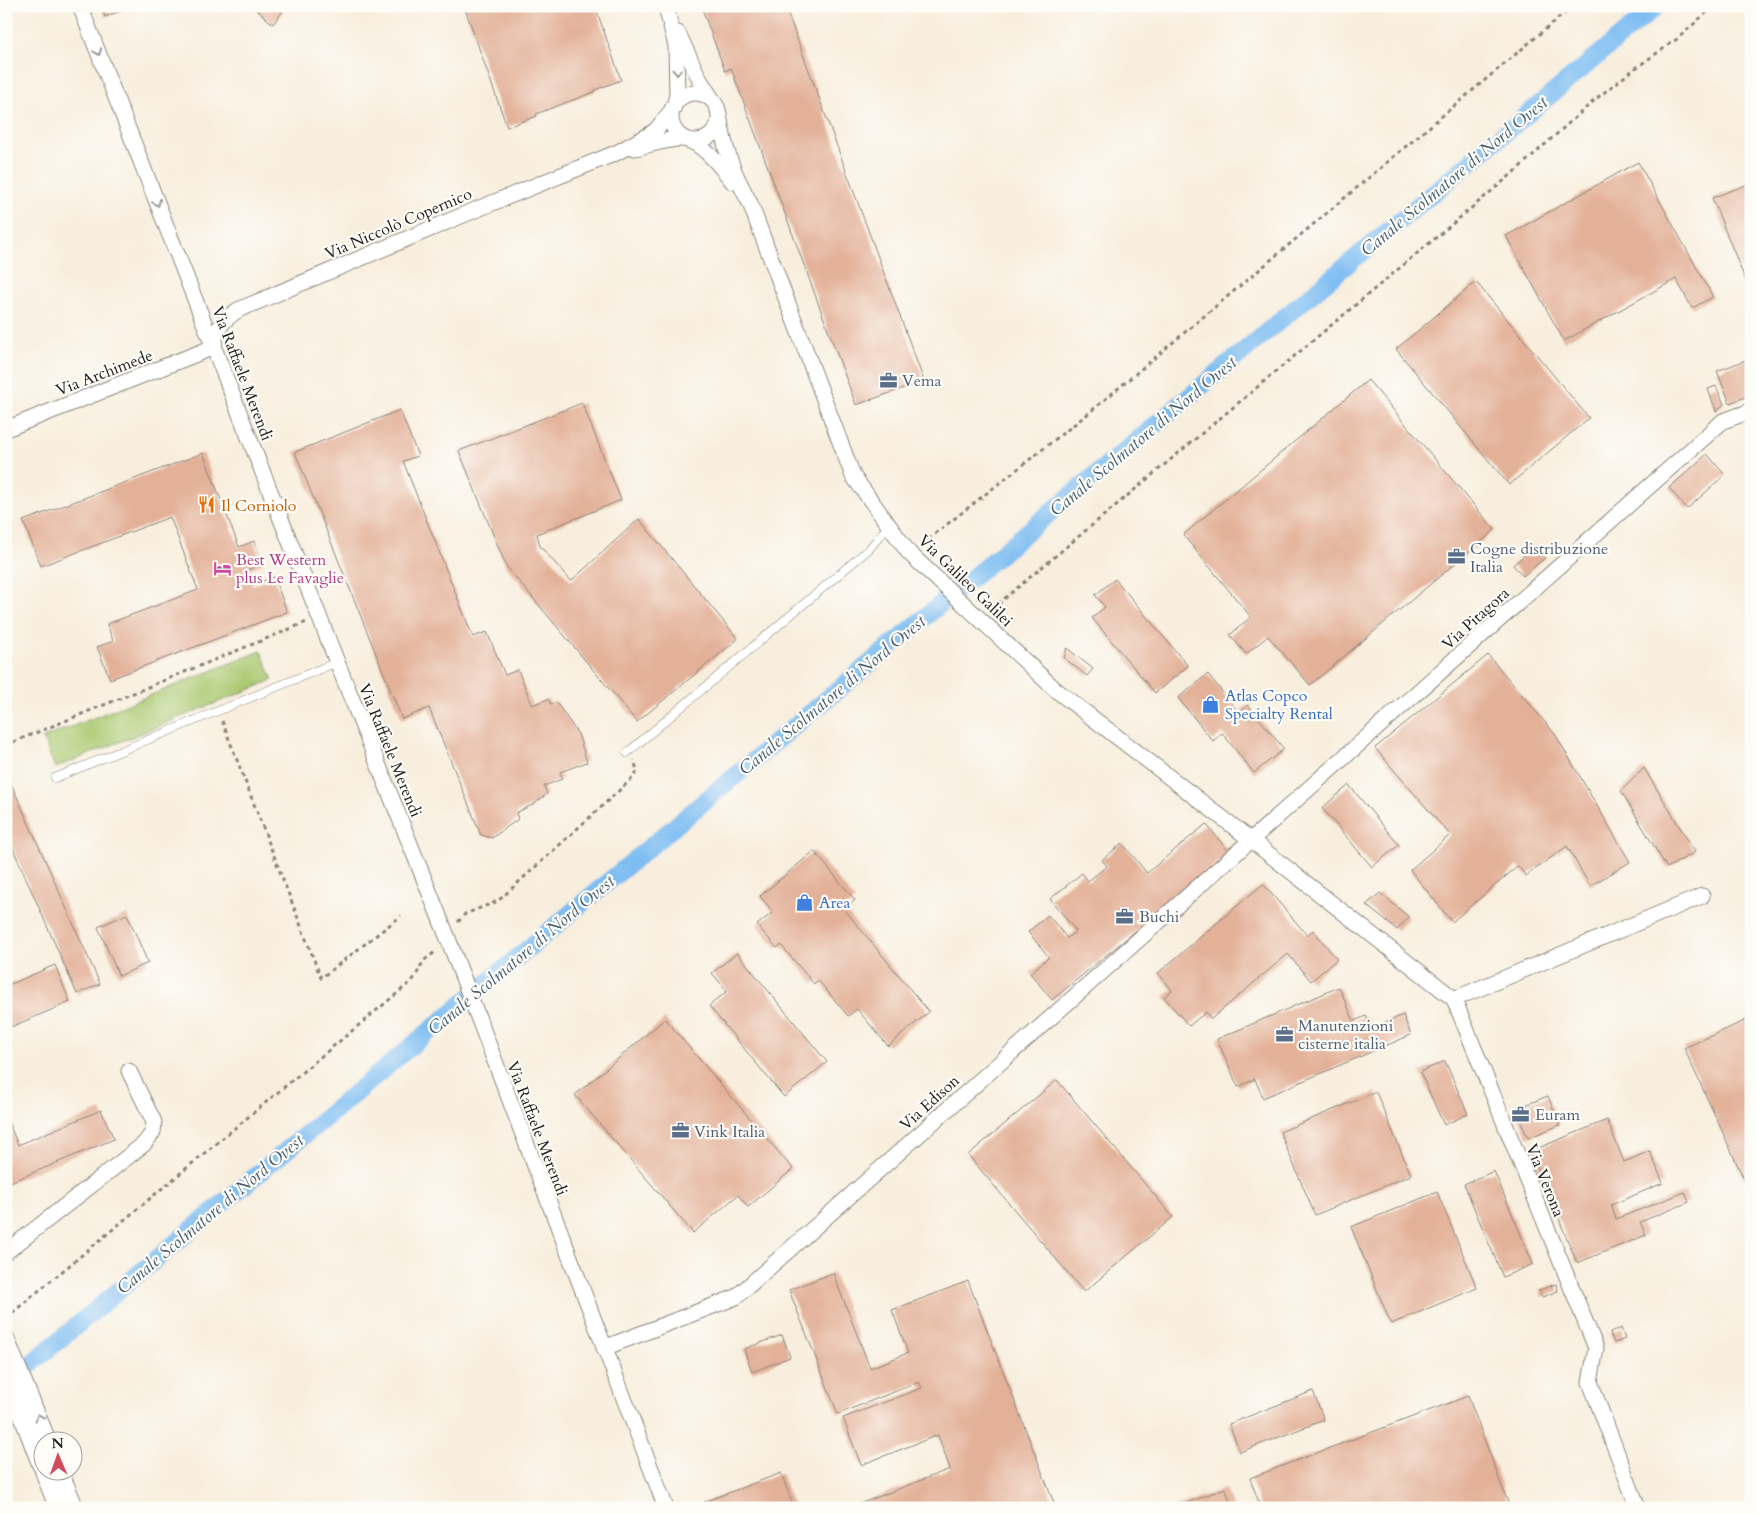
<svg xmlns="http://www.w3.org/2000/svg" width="1757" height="1514" font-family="Cardo,serif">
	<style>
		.green { fill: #aac971; stroke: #637246 }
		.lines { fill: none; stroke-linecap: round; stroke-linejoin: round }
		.canal { stroke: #7ebdf2; stroke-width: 18 }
		.building { fill: #e3b198 }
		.service-casing { stroke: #8a857c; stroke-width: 9 }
		.minor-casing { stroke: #8a857c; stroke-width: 17 }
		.tertiary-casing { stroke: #8a857c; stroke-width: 21 }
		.path { stroke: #8a857c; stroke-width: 3; stroke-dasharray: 4 4; stroke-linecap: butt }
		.service { stroke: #fff; stroke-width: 8 }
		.minor { stroke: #fff; stroke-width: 15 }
		.tertiary { stroke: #fff; stroke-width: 19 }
		.oneway { stroke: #999 }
		.labels { text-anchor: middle; stroke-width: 4.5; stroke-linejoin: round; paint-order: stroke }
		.street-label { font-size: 16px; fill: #1c1c1c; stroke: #fdfcf7 }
		.service-label { font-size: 16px; fill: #4e5e75; stroke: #fdfcf7; text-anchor: start }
		.food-label { font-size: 16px; fill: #c56008; stroke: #fdfcf7; text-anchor: start }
		.hotel-label { font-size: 16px; fill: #b23c85; stroke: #fdfcf7; text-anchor: start }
		.shop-label { font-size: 16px; fill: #366cbe; stroke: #fdfcf7; text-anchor: start }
		.water-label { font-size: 18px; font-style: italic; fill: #435c72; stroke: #fdfcf7 }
	</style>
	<rect width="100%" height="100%" fill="#fdfcf7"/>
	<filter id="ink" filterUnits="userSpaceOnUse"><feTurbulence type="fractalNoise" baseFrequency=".02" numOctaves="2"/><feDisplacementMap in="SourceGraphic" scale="10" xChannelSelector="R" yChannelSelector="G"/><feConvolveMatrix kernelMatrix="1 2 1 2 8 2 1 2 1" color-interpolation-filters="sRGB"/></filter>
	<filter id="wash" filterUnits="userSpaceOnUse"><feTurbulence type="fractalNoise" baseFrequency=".0096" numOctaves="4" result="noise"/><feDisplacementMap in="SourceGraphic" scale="20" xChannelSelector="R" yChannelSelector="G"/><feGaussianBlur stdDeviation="1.12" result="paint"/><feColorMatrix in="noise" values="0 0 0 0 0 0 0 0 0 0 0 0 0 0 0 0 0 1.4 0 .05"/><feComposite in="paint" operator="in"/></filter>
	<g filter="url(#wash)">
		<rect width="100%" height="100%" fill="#f8eedd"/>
		<path class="green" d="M261,651L273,680L55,768L43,738Z"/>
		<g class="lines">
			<path class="canal" d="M9,1382L1657,6"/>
		</g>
		<g id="blocks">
			<g class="building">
				<path d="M101,6H133L105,17Z"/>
				<path d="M252,6H287L273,24Z"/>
				<path d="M464,6H595L621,80L595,90L594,92L536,114L537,116L507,127Z"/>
				<path d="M701,6H785L924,381L856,405L731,68L725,71Z"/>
				<path d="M1638,162L1713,297L1692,308L1676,279L1564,341L1506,236Z"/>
				<path d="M1751,183V294L1712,198Z"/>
				<path d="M1476,282L1589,418L1509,485L1396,349Z"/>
				<path d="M1751,358V395L1730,403L1717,371Z"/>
				<path d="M1368,380L1495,530L1310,685L1268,636L1246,654L1230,635L1251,617L1183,535Z"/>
				<path d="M1716,386L1724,404L1716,411L1708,389Z"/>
				<path d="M582,403L621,500L537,534L540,546L571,581L639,519L738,639L637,722L506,566L459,451Z"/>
				<path d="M400,410L418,456L403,461L473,637L487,632L505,675L518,670L532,705L548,699L551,704L556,702L578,734L587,762L560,772L562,779L544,786L547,794L534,804L516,813L518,819L492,838L481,835L429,708L402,719L295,452Z"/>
				<path d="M203,453L239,547L254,541L263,564L247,570L252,585L274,577L287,612L110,679L97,647L113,641L107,624L198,590L170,517L41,566L23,521Z"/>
				<path d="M1707,454L1725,475L1687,509L1669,488Z"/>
				<path d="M1535,546L1545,558L1523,576L1513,565Z"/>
				<path d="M1115,579L1188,666L1155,693L1092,618L1105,607L1095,595Z"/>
				<path d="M1067,648L1093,669L1087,676L1064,658Z"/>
				<path d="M1488,655L1555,734L1630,862L1590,886L1567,846L1526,876L1518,866L1452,922L1410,870L1450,835L1375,748Z"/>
				<path d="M1208,674L1239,713L1248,705L1284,749L1254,773L1222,733L1213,741L1178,698Z"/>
				<path d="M1644,768L1695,852L1667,868L1621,791Z"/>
				<path d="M6,772L100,984L77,994L6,833Z"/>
				<path d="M1349,785L1399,845L1372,867L1322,808Z"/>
				<path d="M1206,824L1230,853L1052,1000L1030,973L1049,957L1028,932L1048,915L1067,938L1076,931L1050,899L1082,873L1088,881L1107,866L1102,860L1122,843L1147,873Z"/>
				<path d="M814,851L855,900L844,909L929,1012L888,1046L857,1009L848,1016L818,980L814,984L781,945L777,948L757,925L773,912L760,896Z"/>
				<path d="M1263,884L1307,935L1313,930L1337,959L1311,981L1288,954L1211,1019L1206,1012L1189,1026L1164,997L1172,990L1158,973Z"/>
				<path d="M1380,893L1409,917L1397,930L1366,905Z"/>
				<path d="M127,914L148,963L119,976L98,927Z"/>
				<path d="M737,953L827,1062L784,1097L709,1006L727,991L712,973Z"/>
				<path d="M55,965L70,1002L6,1029V986Z"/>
				<path d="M1339,987L1354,1021L1366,1016L1372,1028L1403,1015L1411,1035L1263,1098L1255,1079L1238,1087L1217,1039Z"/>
				<path d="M1751,1018V1176L1744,1179L1684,1048Z"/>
				<path d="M665,1019L793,1169L748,1207L738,1195L693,1233L575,1095Z"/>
				<path d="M1445,1061L1468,1114L1444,1125L1420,1072Z"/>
				<path d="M1057,1080L1173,1217L1084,1292L968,1155Z"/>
				<path d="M1376,1092L1411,1175L1315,1215L1280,1132Z"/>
				<path d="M1548,1096L1560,1125L1528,1138L1515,1109Z"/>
				<path d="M101,1110L114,1139L6,1184V1117L18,1145Z"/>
				<path d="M1607,1120L1624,1162L1650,1151L1663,1183L1611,1205L1616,1219L1685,1192L1689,1202L1640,1222L1646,1235L1577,1263L1531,1151Z"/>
				<path d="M1494,1171L1533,1264L1503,1277L1464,1184Z"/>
				<path d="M1437,1192L1477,1288L1391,1324L1351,1227Z"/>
				<path d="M833,1273L870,1368L908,1353L892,1310L968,1281L1056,1508H849L950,1469L938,1435L861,1465L843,1418L922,1388L919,1382L838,1414L789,1290Z"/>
				<path d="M1556,1284L1558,1291L1542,1297L1539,1290Z"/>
				<path d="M1621,1328L1625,1339L1614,1343L1610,1333Z"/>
				<path d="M782,1335L790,1357L752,1372L744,1349Z"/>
				<path d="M1313,1391L1324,1420L1240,1452L1229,1424Z"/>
				<path d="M1468,1396L1510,1508H1261L1250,1478Z"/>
				<path d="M781,1473L794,1508H707L704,1502Z"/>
				<path d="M1225,1488L1233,1508H1174Z"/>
			</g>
		</g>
	</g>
	<g filter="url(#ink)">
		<use href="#blocks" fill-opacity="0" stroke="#8a857c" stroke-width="1"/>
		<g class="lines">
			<defs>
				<g id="service">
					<path d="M627,753L869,549L889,525"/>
					<path d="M55,778L337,662"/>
				</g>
				<g id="minor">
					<path d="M80,6L337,662L447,936L666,1508"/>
					<path d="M678,33L700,80L712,99"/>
					<circle cx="695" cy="117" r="24"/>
					<path d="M719,114C724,149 733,172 750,203L853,476L909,553L1056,690L1251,840L1454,999L1596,1348L1590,1382L1638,1508"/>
					<path d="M635,148C649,145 666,139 681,139C700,139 722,168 733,182"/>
					<path d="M214,347C215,329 223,320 238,310L475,210L616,153L649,135L656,130L668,115L673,109L677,96L676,46L666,7"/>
					<path d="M6,429L214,347"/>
					<path d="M1454,999L1702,896"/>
					<path d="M6,1252L144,1144L153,1132L154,1122L129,1071"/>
					<path d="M6,1337L49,1442"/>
					<path d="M604,1348L736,1297L1723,421L1751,411"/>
					<path d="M61,1472L76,1508"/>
				</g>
				<g id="tertiary">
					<path d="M6,1370L42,1465"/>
					<path d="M45,1472L59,1508"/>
				</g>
			</defs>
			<use href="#service" class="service-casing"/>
			<use href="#minor" class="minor-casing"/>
			<use href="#tertiary" class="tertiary-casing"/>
			<g class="path">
				<path d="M922,544L1090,412L1573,6"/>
				<path d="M992,609L1512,174L1597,98L1633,70L1677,39L1706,13L1712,6"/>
				<path d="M222,721L321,978L401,916"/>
				<path d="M6,745L307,622"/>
				<path d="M458,922L465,914L498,901L635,776L637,770L634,760"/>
				<path d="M6,1318L412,981C417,975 419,969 423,962C426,958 432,955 436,951"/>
			</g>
			<use href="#service" class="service"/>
			<use href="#minor" class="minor"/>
			<use href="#tertiary" class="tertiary"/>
		</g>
		<defs><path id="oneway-chevron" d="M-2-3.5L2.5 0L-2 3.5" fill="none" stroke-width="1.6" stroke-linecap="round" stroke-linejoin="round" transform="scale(1.25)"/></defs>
		<g class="oneway">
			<use href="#oneway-chevron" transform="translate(98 52) rotate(69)"/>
			<use href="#oneway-chevron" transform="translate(677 72) rotate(88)"/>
			<use href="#oneway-chevron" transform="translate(157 203) rotate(69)"/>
			<use href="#oneway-chevron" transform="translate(39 1417) rotate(-112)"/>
		</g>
	</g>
	<defs>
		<symbol id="office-bare" viewBox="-9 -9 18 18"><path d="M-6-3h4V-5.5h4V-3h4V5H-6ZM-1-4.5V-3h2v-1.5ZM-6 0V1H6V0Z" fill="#5c6f8a" stroke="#fdfcf7" stroke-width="2.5" paint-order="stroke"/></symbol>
		<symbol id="restaurant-bare" viewBox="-9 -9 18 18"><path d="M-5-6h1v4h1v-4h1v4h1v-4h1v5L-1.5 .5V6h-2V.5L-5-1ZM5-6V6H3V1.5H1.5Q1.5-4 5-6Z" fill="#e8710a" stroke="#fdfcf7" stroke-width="2.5" paint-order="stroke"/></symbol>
		<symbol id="hotel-bare" viewBox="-9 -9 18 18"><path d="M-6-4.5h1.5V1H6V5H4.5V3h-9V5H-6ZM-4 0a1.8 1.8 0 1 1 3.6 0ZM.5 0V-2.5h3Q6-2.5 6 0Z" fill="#d1479c" stroke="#fdfcf7" stroke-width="2.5" paint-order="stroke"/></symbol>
		<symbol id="shop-bare" viewBox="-9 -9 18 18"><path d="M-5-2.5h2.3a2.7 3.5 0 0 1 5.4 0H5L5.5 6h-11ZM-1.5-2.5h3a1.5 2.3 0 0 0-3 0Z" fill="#3f7fe0" stroke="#fdfcf7" stroke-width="2.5" paint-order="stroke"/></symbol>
	</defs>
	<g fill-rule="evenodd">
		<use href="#office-bare" x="876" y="368" width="25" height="25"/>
		<use href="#restaurant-bare" x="194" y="492" width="25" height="25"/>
		<use href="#office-bare" x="1444" y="544" width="25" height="25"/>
		<use href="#hotel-bare" x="210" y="556" width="25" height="25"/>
		<use href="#shop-bare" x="1198" y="692" width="25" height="25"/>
		<use href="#shop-bare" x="792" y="890" width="25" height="25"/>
		<use href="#office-bare" x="1112" y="904" width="25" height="25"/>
		<use href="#office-bare" x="1272" y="1022" width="25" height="25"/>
		<use href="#office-bare" x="1508" y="1102" width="25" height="25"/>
		<use href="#office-bare" x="668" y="1118" width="25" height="25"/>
	</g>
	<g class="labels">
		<g class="street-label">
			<text transform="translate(398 223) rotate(-23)" y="6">Via Niccolò Copernico</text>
			<text transform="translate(104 372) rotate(-21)" y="6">Via Archimede</text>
			<text transform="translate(243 373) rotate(69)" y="6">Via Raffaele Merendi</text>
			<text transform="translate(966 580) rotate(44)" y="6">Via Galileo Galilei</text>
			<text transform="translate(1475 618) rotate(-42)" y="6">Via Pitagora</text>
			<text transform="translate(391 750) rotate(68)" y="6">Via Raffaele Merendi</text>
			<text transform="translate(929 1102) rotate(-42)" y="6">Via Edison</text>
			<text transform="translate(538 1128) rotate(69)" y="6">Via Raffaele Merendi</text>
			<text transform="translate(1546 1180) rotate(68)" y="6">Via Verona</text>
		</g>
		<g class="service-label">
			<text x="902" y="386">Vema</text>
			<text x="1470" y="554">Cogne distribuzione<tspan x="1470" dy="18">Italia</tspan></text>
			<text x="1139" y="922">Buchi</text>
			<text x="1298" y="1031">Manutenzioni<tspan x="1298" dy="18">cisterne italia</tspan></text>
			<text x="1535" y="1120">Euram</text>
			<text x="694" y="1137">Vink Italia</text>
		</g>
		<g class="food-label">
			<text x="221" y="511">Il Corniolo</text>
		</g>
		<g class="hotel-label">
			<text x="236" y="565">Best Western<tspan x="236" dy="18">plus Le Favaglie</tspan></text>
		</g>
		<g class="shop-label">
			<text x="1225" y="701">Atlas Copco<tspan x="1225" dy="18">Specialty Rental</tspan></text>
			<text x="819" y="908">Area</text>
		</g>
		<g class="water-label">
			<text transform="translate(1454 176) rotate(-40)" y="6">Canale Scolmatore di Nord Ovest</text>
			<text transform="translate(1143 436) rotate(-40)" y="6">Canale Scolmatore di Nord Ovest</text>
			<text transform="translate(832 695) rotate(-40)" y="6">Canale Scolmatore di Nord Ovest</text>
			<text transform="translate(521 955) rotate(-40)" y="6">Canale Scolmatore di Nord Ovest</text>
			<text transform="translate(210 1214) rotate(-40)" y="6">Canale Scolmatore di Nord Ovest</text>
		</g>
	</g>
	<rect width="1757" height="1514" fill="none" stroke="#fdfcf7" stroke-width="25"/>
	<g transform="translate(58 1456) rotate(358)"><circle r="24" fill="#fdfcf7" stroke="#a3a29f"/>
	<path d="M0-4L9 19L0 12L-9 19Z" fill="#d1495b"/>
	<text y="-8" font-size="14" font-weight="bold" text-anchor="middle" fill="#1c1c1c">N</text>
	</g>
</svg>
